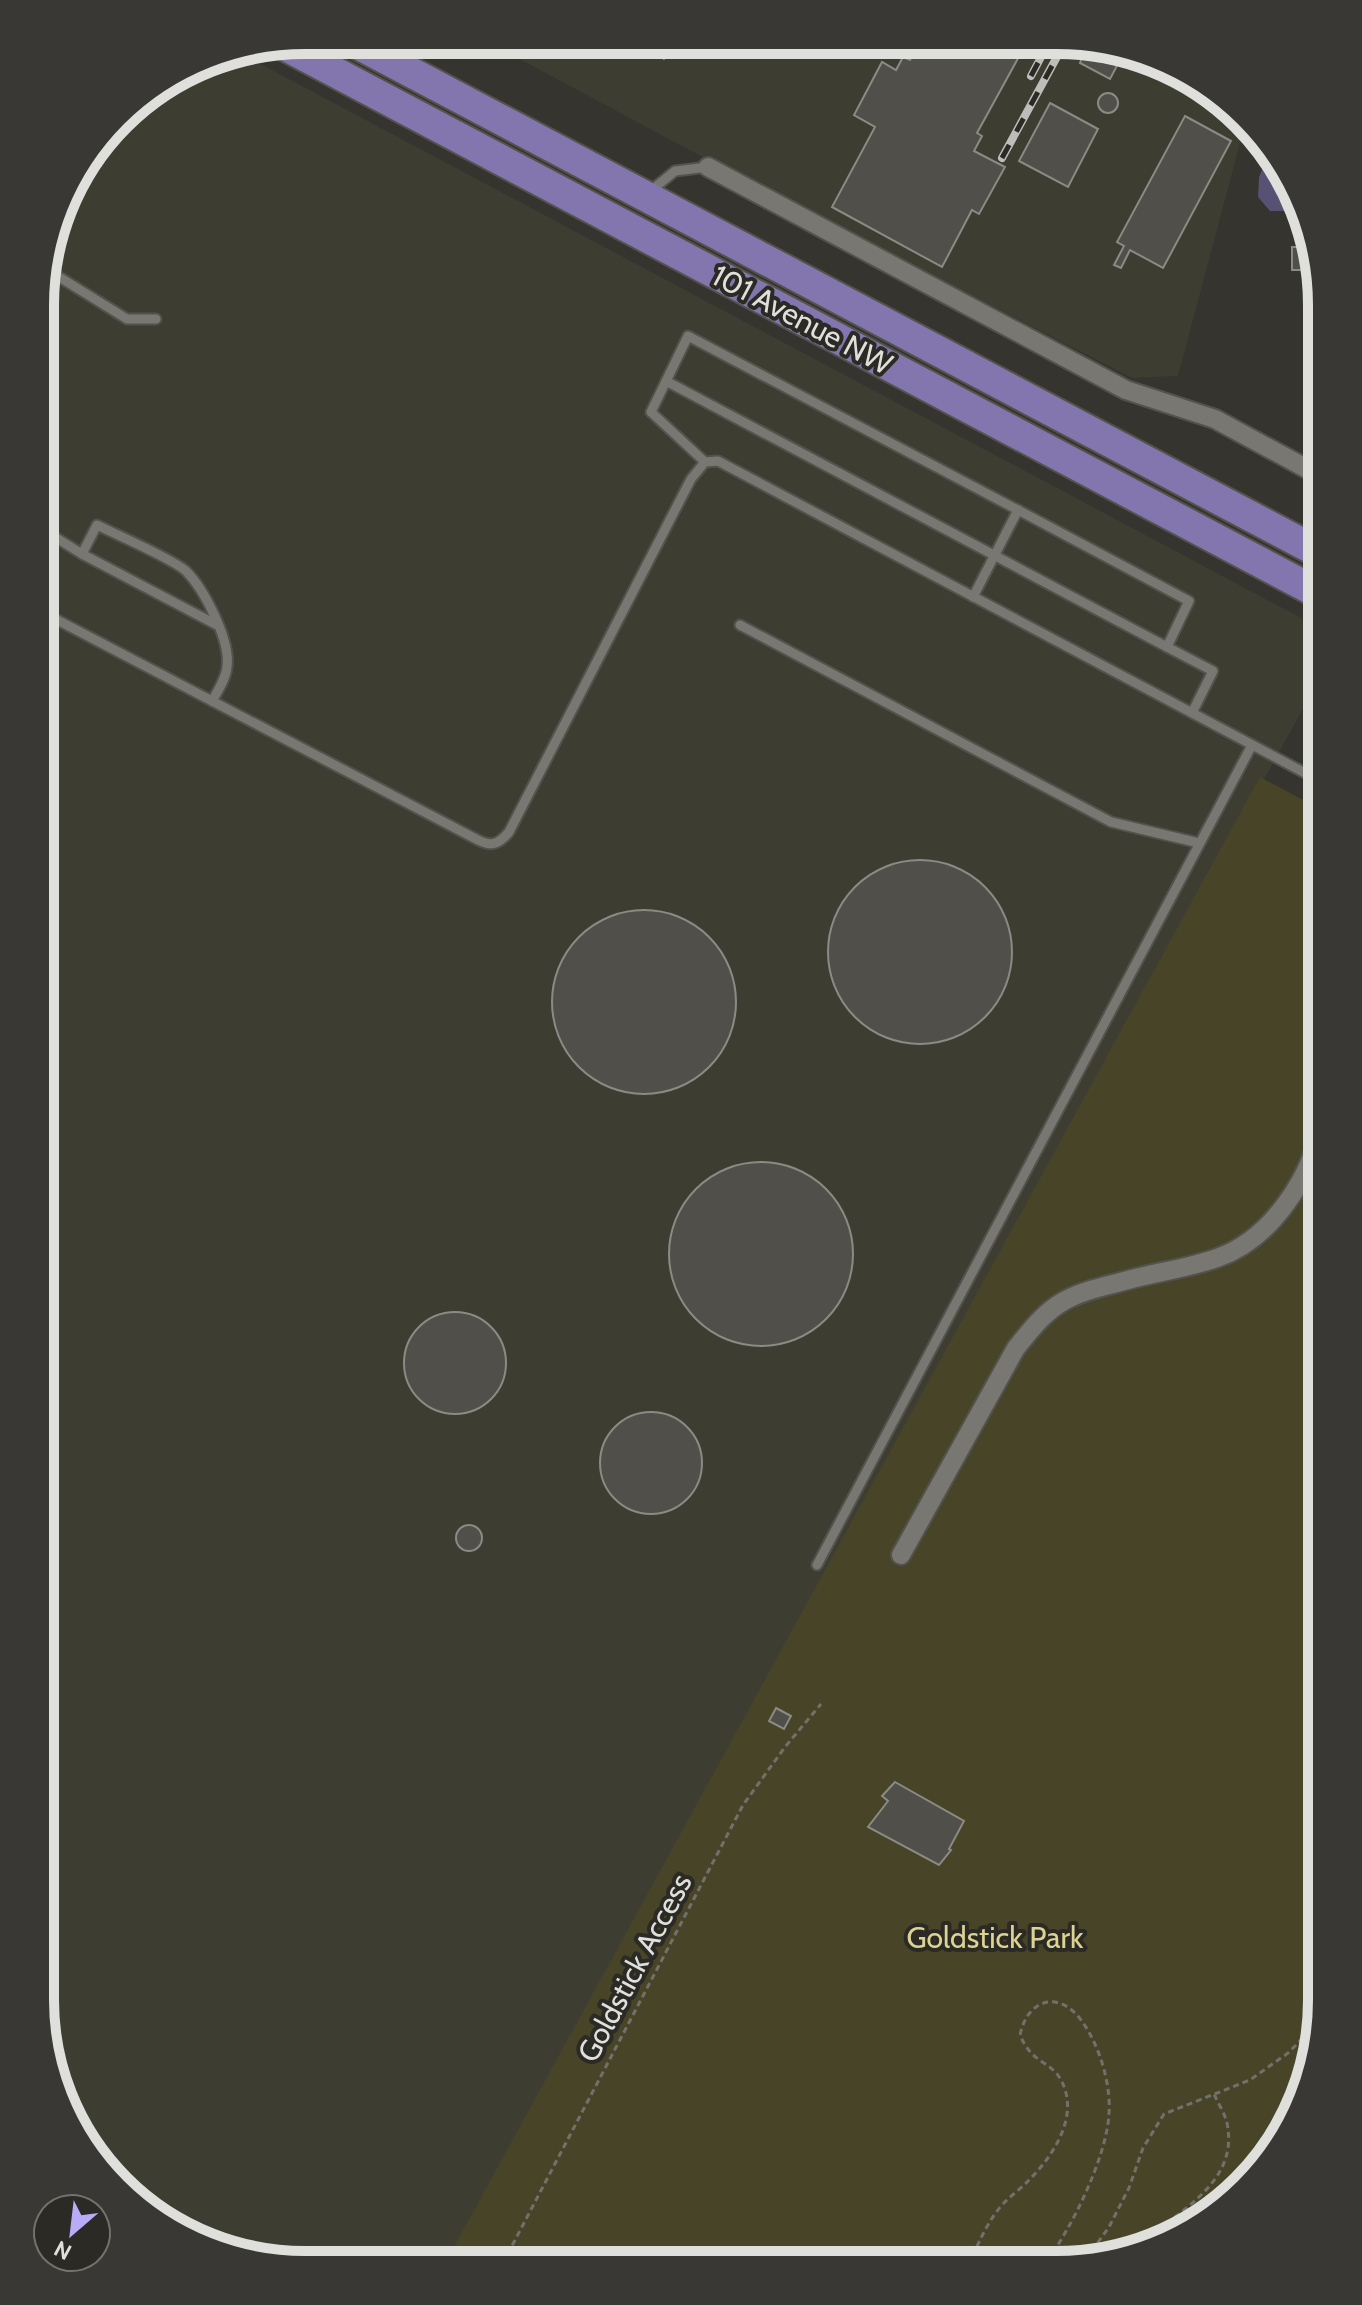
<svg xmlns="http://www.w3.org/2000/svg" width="1362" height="2305" font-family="Cabin,sans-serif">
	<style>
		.built { fill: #3e3d32 }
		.green { fill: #484428 }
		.water { fill: #575273 }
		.building { fill: #504f4a; stroke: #8b8a84; stroke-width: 2 }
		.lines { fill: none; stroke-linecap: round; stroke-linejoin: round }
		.service-casing { stroke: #53534e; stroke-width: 13 }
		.minor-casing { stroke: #53534e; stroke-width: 22 }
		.primary-casing { stroke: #53534e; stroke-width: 34 }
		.path { stroke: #71716c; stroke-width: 3; stroke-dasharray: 6 4; stroke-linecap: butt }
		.service { stroke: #787771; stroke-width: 9 }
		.minor { stroke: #787771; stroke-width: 18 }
		.primary { stroke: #8376ae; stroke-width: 30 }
		.rail-casing { stroke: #bdbdb9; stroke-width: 8 }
		.rail { stroke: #2b2a25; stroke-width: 5; stroke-dasharray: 15; stroke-linecap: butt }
		.labels { text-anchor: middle; stroke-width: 8; stroke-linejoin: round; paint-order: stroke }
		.street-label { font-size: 30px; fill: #dfdfdb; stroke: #2b2a25 }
		.park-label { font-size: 30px; fill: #dcd393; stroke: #2b2a25 }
		.rim { fill: none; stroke: #dfdfdb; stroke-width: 10 }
	</style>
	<rect width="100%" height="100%" fill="#35342f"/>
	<g class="built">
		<path d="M486,41L1092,42L1219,95L1244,128L1178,376L1132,378L678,144Z"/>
		<path d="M240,53L1322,629V674L448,2263H271L143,2210L60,2101L40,2000L42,271L68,187L130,106L204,60Z"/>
	</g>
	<path class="green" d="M1260,777L1322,810L1321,2018L1308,2086L1268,2161L1158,2245L1058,2265L445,2263Z"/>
	<path class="water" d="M1267,158L1302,204L1303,211H1270L1258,197L1259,177Z"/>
	<g class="building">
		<path d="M631,41H674L664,59Z"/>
		<path d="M920,42H1027L977,133L982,136L974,151L1005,167L979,214L972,210L942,267L832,207L875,127L854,115L882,62L896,70L903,57L910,60Z"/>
		<path d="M1080,42L1119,62L1110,79L1080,63L1082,57L1074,53Z"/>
		<path d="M1194,85L1211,92L1207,99L1201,101L1195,99L1191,92Z"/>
		<circle cx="1108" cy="103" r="10"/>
		<path d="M1214,94L1219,95L1229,108L1223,111L1215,109L1211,101Z"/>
		<path d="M1050,103L1098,129L1068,187L1019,161Z"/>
		<path d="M1185,116L1231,141L1163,268L1130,250L1121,268L1114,265L1124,246L1117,242Z"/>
		<rect x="1292" y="247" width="10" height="23"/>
		<circle cx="920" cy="952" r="92"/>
		<circle cx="644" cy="1002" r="92"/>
		<circle cx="761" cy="1254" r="92"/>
		<circle cx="455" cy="1363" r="51"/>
		<circle cx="651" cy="1463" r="51"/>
		<circle cx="469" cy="1538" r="13"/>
		<path d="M776,1708L791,1716L784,1729L769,1721Z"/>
		<path d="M895,1782L964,1821L949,1849L951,1850L939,1865L868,1827L888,1801L882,1796Z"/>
	</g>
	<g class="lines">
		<defs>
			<g id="service">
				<path d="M648,193L675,171L708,167"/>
				<path d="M43,267L127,319H156"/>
				<path d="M666,381L1167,647L1189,601L1018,510"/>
				<path d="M705,462L651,412L688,336L1018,510L973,597"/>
				<path d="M42,504L54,538"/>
				<path d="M42,529L82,554"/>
				<path d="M42,612L212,701C218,691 226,678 227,667C231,641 204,589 186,571C173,559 117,535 97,525L82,554L217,625"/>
				<path d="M740,625L1111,822L1199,843"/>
				<path d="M1167,647L1213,671L1192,713"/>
				<path d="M212,701L478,840C492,847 499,844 509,832L691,479L705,462L718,461L1322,782"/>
				<path d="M817,1565L1252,745"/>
			</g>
			<g id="minor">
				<path d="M708,167L1126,390L1215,419L1322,477"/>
				<path d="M901,1555L1016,1348C1030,1331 1044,1312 1064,1301C1083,1290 1107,1286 1128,1280C1157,1272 1189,1268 1217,1258C1272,1239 1311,1177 1322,1123"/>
			</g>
			<g id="primary">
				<path d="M350,40L1322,554"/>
				<path d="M282,44L1322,595"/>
			</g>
		</defs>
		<use href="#service" class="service-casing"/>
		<use href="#minor" class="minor-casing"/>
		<use href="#primary" class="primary-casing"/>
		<g class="path">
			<path d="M1319,2021L1321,2013"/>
			<path d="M1136,2249C1173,2212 1240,2186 1227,2123C1225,2114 1218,2103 1214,2094"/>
			<path d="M1086,2259L1109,2227L1129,2188L1143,2148L1164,2114L1250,2080L1288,2053L1321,2020"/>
			<path d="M503,2263L743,1805L785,1747L821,1704"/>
			<path d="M969,2265C978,2244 987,2222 1002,2205C1010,2196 1021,2189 1029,2180C1054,2155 1080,2115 1061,2080C1051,2061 1032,2064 1020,2035C1027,2000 1058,1989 1081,2020C1099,2044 1111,2083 1109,2113C1107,2157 1071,2230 1044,2265"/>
		</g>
		<use href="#service" class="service"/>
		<use href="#minor" class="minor"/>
		<use href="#primary" class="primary"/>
		<defs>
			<g id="rail">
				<path d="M1031,76L1049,42"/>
				<path d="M1002,158L1065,42"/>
			</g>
		</defs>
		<use href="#rail" class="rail-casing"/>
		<use href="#rail" class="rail"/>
	</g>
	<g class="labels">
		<g class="street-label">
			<text transform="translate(802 320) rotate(28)" y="10">101 Avenue NW</text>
			<text transform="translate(635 1968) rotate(-62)" y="10">Goldstick Access</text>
		</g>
		<g class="park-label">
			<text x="995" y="1948">Goldstick Park</text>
		</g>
	</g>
	<path d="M0 0H1362V2305H0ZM305 54H1057A251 251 0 0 1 1308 305V2000A251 251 0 0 1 1057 2251H305A251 251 0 0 1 54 2000V305A251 251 0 0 1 305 54Z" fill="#393834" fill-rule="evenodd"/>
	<path class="rim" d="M305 54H1057A251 251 0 0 1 1308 305V2000A251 251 0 0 1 1057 2251H305A251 251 0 0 1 54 2000V305A251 251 0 0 1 305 54Z"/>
	<g transform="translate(72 2233) rotate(208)"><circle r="38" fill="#2b2a25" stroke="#73726e" stroke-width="2"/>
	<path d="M0-6L14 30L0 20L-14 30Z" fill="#b8abf7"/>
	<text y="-12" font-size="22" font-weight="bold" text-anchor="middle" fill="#dfdfdb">N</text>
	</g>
</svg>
